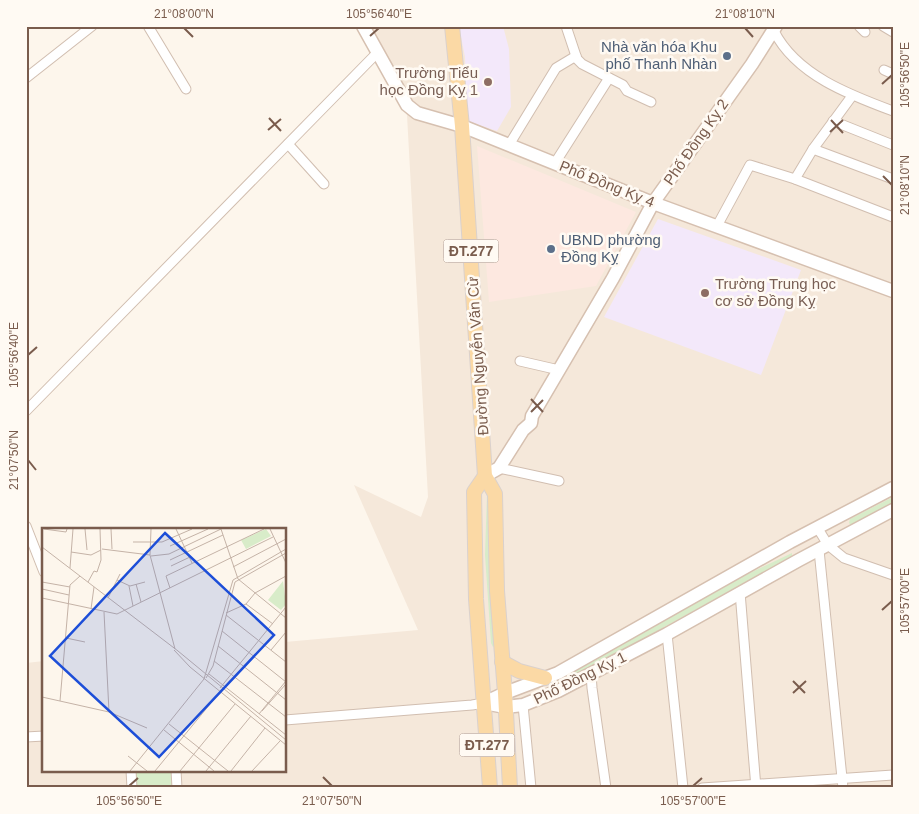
<svg xmlns="http://www.w3.org/2000/svg" width="919" height="814" font-family="Helvetica,sans-serif">
	<style>
		.residential { fill: #f5e8da }
		.commercial { fill: #fde8e0 }
		.education { fill: #f3e8fa }
		.green { fill: #d8ecc9 }
		.lines { fill: none; stroke-linecap: round; stroke-linejoin: round }
		.street-casing { stroke: #d1beb0; stroke-width: 11 }
		.secondary-casing { stroke: #d6c0b0; stroke-width: 15 }
		.primary-casing { stroke: #dad1cd; stroke-width: 16 }
		.street { stroke: #fff; stroke-width: 9 }
		.secondary { stroke: #fff; stroke-width: 12 }
		.primary { stroke: #fbd9a5; stroke-width: 14 }
		.ticks { fill: none; stroke: #7a5c4d; stroke-width: 2 }
		.service-dot { fill: #5c6f8a; stroke: #fffaf3; stroke-width: 2 }
		.education-dot { fill: #8d6e63; stroke: #fffaf3; stroke-width: 2 }
		.labels { text-anchor: middle; stroke-width: 5; stroke-linejoin: round; paint-order: stroke }
		.shield { fill: #fffaf3; stroke: #a28b7f; stroke-width: 1 }
		.shield-label { font-size: 14px; font-weight: bold; fill: #7a5c4d }
		.service-label { font-size: 15px; fill: #4e5e75; stroke: #fffaf3; text-anchor: end }
		.education-label { font-size: 15px; fill: #785e54; stroke: #fffaf3; text-anchor: end }
		.street-label { font-size: 15px; fill: #7a5c4d; stroke: #fffaf3 }
		.inset-road { fill: none; stroke: #c5b3a7; stroke-width: 1 }
		.view { fill: #1d4ed8; fill-opacity: 0.15; stroke: #1d4ed8; stroke-width: 2.5 }
		.inset-edge { fill: none; stroke: #7a5c4d; stroke-width: 2.5 }
		.neatline { fill: none; stroke: #7a5c4d; stroke-width: 2 }
		.ticks-label { font-size: 12px; text-anchor: middle; fill: #7a5c4d }
	</style>
	<rect width="100%" height="100%" fill="#fdf6ec"/>
	<path class="residential" d="M355,26H893V788H26V663L44,661V770H285V642L418,630L354,485L421,517L428,497L407,115Z"/>
	<path class="commercial" d="M477,146L636,212L596,286L489,302Z"/>
	<g class="education">
		<path d="M459,26H503L509,49L511,107L497,131L467,121L465,57Z"/>
		<path d="M658,219L801,270L761,375L604,317Z"/>
	</g>
	<g class="green">
		<path d="M487,493H490L489,562L495,645L493,647L491,643L485,555Z"/>
		<path d="M893,497V502L854,524L851,525L849,523L850,519Z"/>
		<path d="M792,553V556L791,557L559,685L557,684L560,680L731,582Z"/>
		<path d="M135,770H171L172,788H136Z"/>
	</g>
	<g class="lines">
		<defs>
			<g id="street">
				<path d="M148,26L186,89"/>
				<path d="M566,26L577,59L582,64L623,85L627,91L651,102"/>
				<path d="M859,26L865,32"/>
				<path d="M883,26L893,32"/>
				<path d="M774,31C796,75 850,95 893,111"/>
				<path d="M884,70L893,74"/>
				<path d="M26,78L92,26"/>
				<path d="M833,121L893,145"/>
				<path d="M288,144L324,184"/>
				<path d="M509,145L556,68L576,56"/>
				<path d="M813,149L893,179"/>
				<path d="M555,163L609,78"/>
				<path d="M795,179L813,149L852,96"/>
				<path d="M717,226L750,165L795,179L893,217"/>
				<path d="M520,361L559,370"/>
				<path d="M26,411L378,52"/>
				<path d="M499,468L559,481"/>
				<path d="M26,526L44,572"/>
				<path d="M817,527L828,545L844,558L893,575"/>
				<path d="M819,550L843,788"/>
				<path d="M740,592L756,788"/>
				<path d="M667,634L683,788"/>
				<path d="M591,674L592,688L606,788"/>
				<path d="M523,705L531,788"/>
				<path d="M285,720L472,705L484,703"/>
				<path d="M26,737L44,736"/>
				<path d="M131,770L132,788"/>
				<path d="M176,770L177,788"/>
				<path d="M702,788L893,775"/>
			</g>
			<g id="secondary">
				<path d="M363,26L407,105L417,113L462,126L653,203L893,291"/>
				<path d="M485,476L499,468L523,430L531,423L532,416L613,278L653,203L752,64L776,26"/>
				<path d="M484,703L505,693L558,673L790,542L893,488"/>
				<path d="M484,703L505,707L523,705L558,691L667,634L799,560L893,510"/>
			</g>
			<g id="primary">
				<path d="M452,26L462,126L485,476L495,494L497,591L505,693L510,788"/>
				<path d="M485,476L474,492L476,599L490,788"/>
				<path d="M502,662L519,671L545,678"/>
			</g>
		</defs>
		<use href="#street" class="street-casing"/>
		<use href="#secondary" class="secondary-casing"/>
		<use href="#primary" class="primary-casing"/>
		<use href="#street" class="street"/>
		<use href="#secondary" class="secondary"/>
		<use href="#primary" class="primary"/>
	</g>
	<path class="ticks" d="M184,28L193,37M745,28L753,37M370,36L379,28M882,84L892,75M269,118L281,131M831,120L843,133M268,130L281,119M830,132L843,120M883,176L892,185M28,355L37,347M531,399L543,412M531,412L543,400M28,460L36,470M882,610L892,601M793,681L805,693M793,693L806,681M323,777L332,786M129,786L138,778M693,786L702,778"/>
	<g class="service-dot">
		<circle cx="727" cy="56" r="5"/>
		<circle cx="551" cy="249" r="5"/>
	</g>
	<g class="education-dot">
		<circle cx="488" cy="82" r="5"/>
		<circle cx="705" cy="293" r="5"/>
	</g>
	<g class="labels">
		<g class="shield">
			<rect x="443.5" y="239.5" width="55" height="23" rx="4"/>
			<rect x="459.5" y="733.5" width="55" height="23" rx="4"/>
		</g>
		<g class="shield-label">
			<text x="471" y="256">ĐT.277</text>
			<text x="487" y="750">ĐT.277</text>
		</g>
		<g class="service-label">
			<text x="717" y="52">Nhà văn hóa Khu<tspan x="717" dy="17">phố Thanh Nhàn</tspan></text>
			<text x="561" y="245" text-anchor="start">UBND phường<tspan x="561" dy="17">Đồng Kỵ</tspan></text>
		</g>
		<g class="education-label">
			<text x="478" y="78">Trường Tiểu<tspan x="478" dy="17">học Đồng Kỵ 1</tspan></text>
			<text x="715" y="289" text-anchor="start">Trường Trung học<tspan x="715" dy="17">cơ sở Đồng Kỵ</tspan></text>
		</g>
		<g class="street-label">
			<text transform="translate(696 142) rotate(-55)" y="5">Phố Đồng Kỵ 2</text>
			<text transform="translate(607 184) rotate(22)" y="5">Phố Đồng Kỵ 4</text>
			<text transform="translate(478 356) rotate(-94)" y="5">Đường Nguyễn Văn Cừ</text>
			<text transform="translate(580 678) rotate(-26)" y="5">Phố Đồng Kỵ 1</text>
		</g>
	</g>
	<g transform="translate(42 528)">
		<rect width="244" height="244" fill="#fdf6ec"/>
		<path d="M224,1L229,8L204,21L199,12ZM241,53L244,76L239,82L226,72Z" fill="#d8ecc9"/>
		<path class="inset-road" d="M2,1L24,4L25,1M43,1L45,22M69,1L70,21M109,1L108,27L133,121M134,1L150,35M179,1L196,51L244,90M228,1L244,35M91,14H120L150,1M128,18L166,1M0,19L136,123L244,212M60,21L108,27M29,24L49,27L59,22M109,28L127,26L179,1M128,32L181,7M129,38L148,29M191,39L244,11M28,40L31,1M75,52L88,58L103,54M0,54L28,59M46,54L52,43L55,44L59,32L58,1M94,56L99,74M87,58L91,78M128,60L124,48L222,1M0,61L27,67M0,70L75,86L231,9M66,70L78,46M204,76L231,96M49,81L52,59M62,84L67,184M184,85L204,76L213,65L244,48M184,87L244,134M180,103L244,154M24,110L43,114M176,118L244,172M132,122L148,139L244,217M229,122L244,104M172,133L244,189M167,146L244,207M164,150L171,138L193,54L244,25M162,151L191,52L244,21M178,160L244,79M0,169L67,184L105,200M18,173L28,57L38,48M220,183L244,156M217,186L244,153M127,196L186,243M122,202L172,243M86,228L105,243M88,243L162,151M113,243L178,164M138,243L193,176M164,243L209,188M189,243L223,200M210,243L238,213"/>
		<path class="view" d="M123,5L232,107L117,229L8,128Z"/>
		<rect width="244" height="244" class="inset-edge"/>
	</g>
	<rect width="919" height="814" fill="none" stroke="#fffaf3" stroke-width="55"/>
	<rect x="28" y="28" width="864" height="758" class="neatline"/>
	<g class="ticks-label">
		<text x="184" y="18">21°08'00"N</text>
		<text x="379" y="18">105°56'40"E</text>
		<text x="745" y="18">21°08'10"N</text>
		<text transform="translate(905 75) rotate(-90)" y="4">105°56'50"E</text>
		<text transform="translate(905 185) rotate(-90)" y="4">21°08'10"N</text>
		<text transform="translate(14 355) rotate(-90)" y="4">105°56'40"E</text>
		<text transform="translate(14 460) rotate(-90)" y="4">21°07'50"N</text>
		<text transform="translate(905 601) rotate(-90)" y="4">105°57'00"E</text>
		<text x="129" y="805">105°56'50"E</text>
		<text x="332" y="805">21°07'50"N</text>
		<text x="693" y="805">105°57'00"E</text>
	</g>
</svg>
